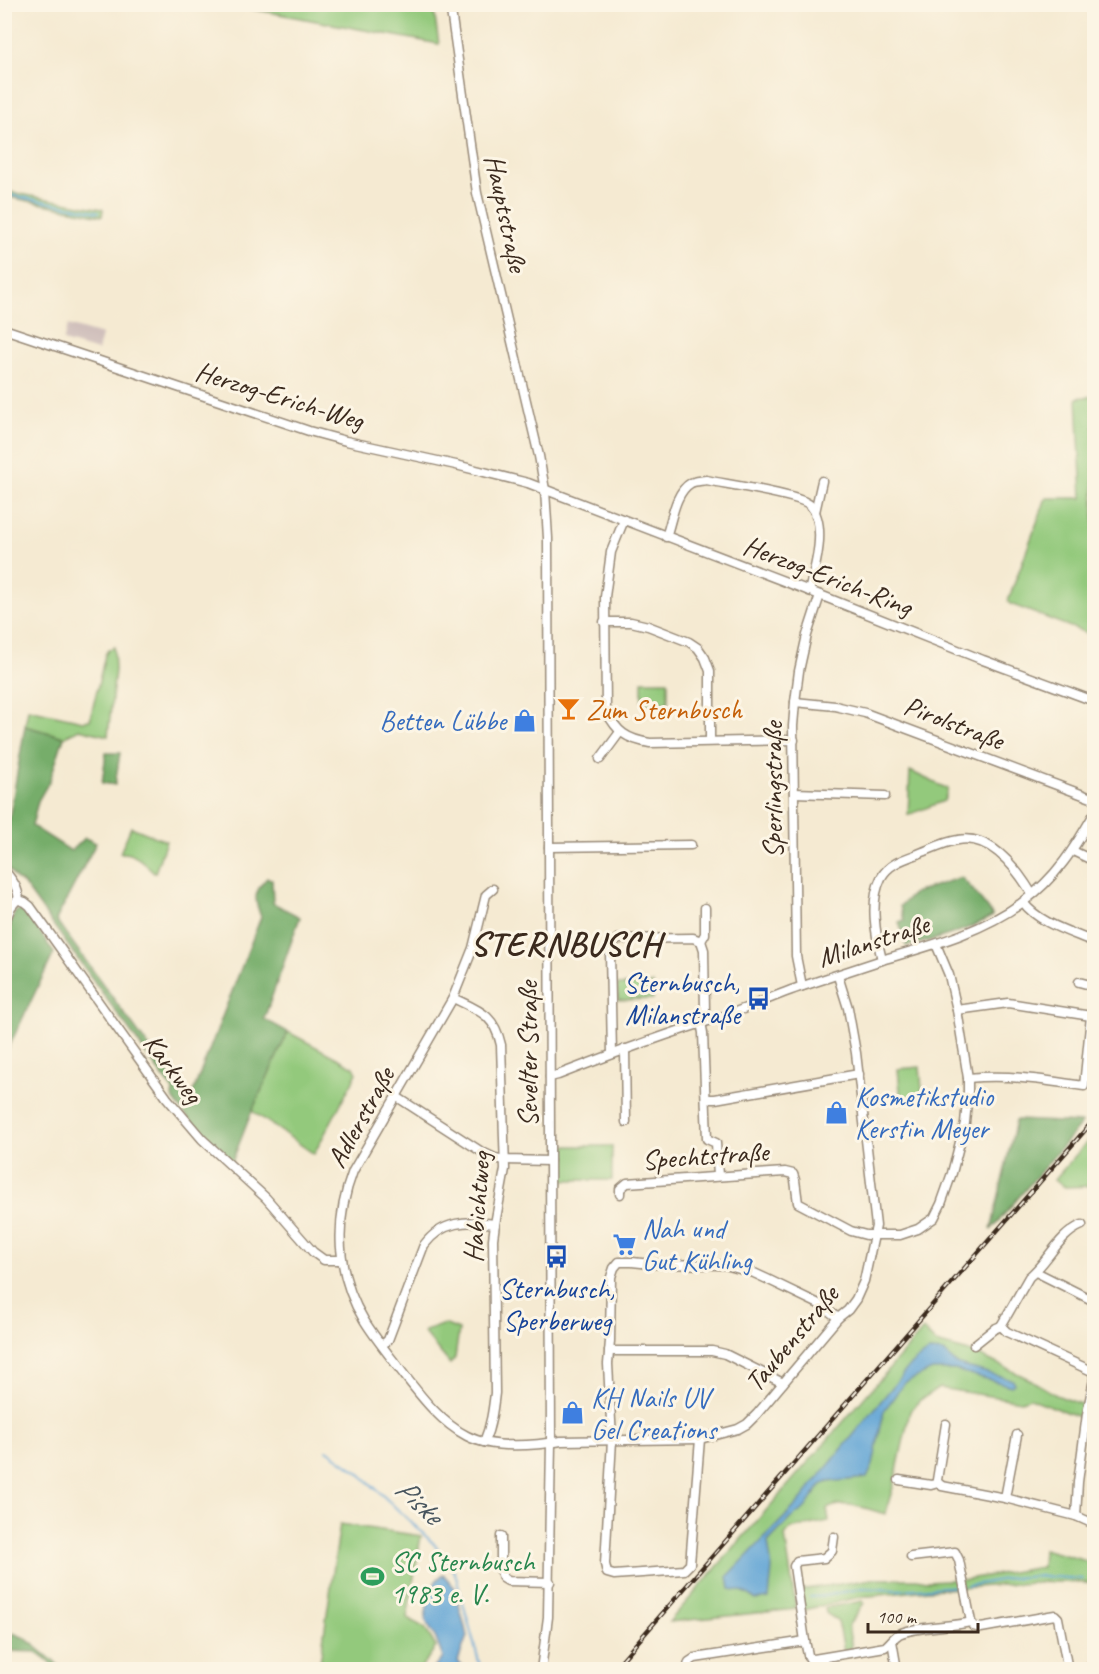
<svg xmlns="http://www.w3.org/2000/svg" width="1099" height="1674" font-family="Caveat,sans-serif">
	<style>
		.industrial { fill: #d0c0bc }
		.green { fill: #93c97b; stroke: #677a4c; stroke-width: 1.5 }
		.forest { fill: #76ad6b; stroke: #586c44; stroke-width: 1.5 }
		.water { fill: #61a4d5; stroke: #4e677a; stroke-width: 1.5 }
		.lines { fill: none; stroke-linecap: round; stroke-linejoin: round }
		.stream { stroke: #61a4d5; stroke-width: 2 }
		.minor-casing { stroke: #988a78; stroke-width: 11 }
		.minor { stroke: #fff; stroke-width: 8 }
		.rail-casing { stroke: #3b2a1e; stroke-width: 4.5 }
		.rail { stroke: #fcf5e5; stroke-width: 2; stroke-dasharray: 7; stroke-linecap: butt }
		.labels { text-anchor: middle; stroke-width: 6; stroke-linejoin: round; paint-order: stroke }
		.street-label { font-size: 28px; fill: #3b2a1e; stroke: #fcf5e5 }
		.food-label { font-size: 28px; fill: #c56008; stroke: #fcf5e5; text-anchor: start }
		.shop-label { font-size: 28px; fill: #366cbe; stroke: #fcf5e5; text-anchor: start }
		.transit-label { font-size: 28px; fill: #164399; stroke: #fcf5e5; text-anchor: end }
		.leisure-label { font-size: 28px; fill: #27864d; stroke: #fcf5e5; text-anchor: start }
		.water-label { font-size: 30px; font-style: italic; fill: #48555e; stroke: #fcf5e5 }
		.district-label { font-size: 34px; font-weight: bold; letter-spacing: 1.5px; fill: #3b2a1e; stroke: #fcf5e5 }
	</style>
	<rect width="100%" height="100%" fill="#fcf5e5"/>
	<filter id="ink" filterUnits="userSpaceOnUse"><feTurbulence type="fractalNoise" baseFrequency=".0167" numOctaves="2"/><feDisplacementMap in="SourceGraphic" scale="12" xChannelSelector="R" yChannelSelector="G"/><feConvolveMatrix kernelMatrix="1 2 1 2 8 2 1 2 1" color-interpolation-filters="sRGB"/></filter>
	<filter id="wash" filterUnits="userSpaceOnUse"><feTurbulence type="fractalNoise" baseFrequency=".008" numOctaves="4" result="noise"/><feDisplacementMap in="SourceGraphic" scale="24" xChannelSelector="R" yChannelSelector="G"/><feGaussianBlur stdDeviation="1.35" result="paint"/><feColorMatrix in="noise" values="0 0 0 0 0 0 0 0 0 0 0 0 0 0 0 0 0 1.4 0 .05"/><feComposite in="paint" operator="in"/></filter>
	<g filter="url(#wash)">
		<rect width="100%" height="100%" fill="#f5ead2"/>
		<path class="industrial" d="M68,325L102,335L98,351L63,341Z"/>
		<g class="green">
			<path d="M231,5H433L439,44Z"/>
			<path d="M4,191L103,209L102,216L5,196Z"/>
			<path d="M1094,396V636L1010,604L1008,601L1046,498H1082L1077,398Z"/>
			<path d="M114,647L115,670L108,736L79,729L64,737L25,726L28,709L83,721L90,720L105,655L108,650Z"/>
			<rect x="642" y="681" width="26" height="22"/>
			<path d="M910,771L948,789L944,801L908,815Z"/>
			<path d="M131,827L166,841L155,873C144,863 135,852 120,853Z"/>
			<path d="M653,984V999L618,1000L617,985Z"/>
			<path d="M288,1032L354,1067L357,1073L314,1154L252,1111Z"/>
			<path d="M920,1067L923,1100L901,1102L898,1069Z"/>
			<path d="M1094,1134V1186L1065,1187L1054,1180Z"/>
			<rect x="561" y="1146" width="51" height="34"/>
			<path d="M444,1324L459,1330L455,1358L450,1364L424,1333L425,1331Z"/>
			<path d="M923,1330L936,1343L977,1354L1029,1379L1056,1395L1094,1409V1424L1089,1421L1030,1398L1021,1401L939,1388L920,1400L910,1411L894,1484L885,1514C866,1509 845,1499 827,1509L829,1521L790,1529L785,1536L796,1609L669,1622Z"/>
			<path d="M340,1524L421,1536L407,1618L425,1628L436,1647L420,1669H319Z"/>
			<path d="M1043,1549L1094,1563V1584L1076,1582H1049L928,1590L860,1597L803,1610L800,1590L872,1579H917L927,1581L967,1579L1042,1567Z"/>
			<path d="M863,1601L864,1603L848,1626L852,1648L844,1650L838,1621L826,1613L825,1608Z"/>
		</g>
		<g class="forest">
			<path d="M25,726L64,737L50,780L38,801L32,826L71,851L85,838L96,843L56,920L189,1102L261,917C254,899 253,892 267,878L272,879L273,903L300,917L264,1019L288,1032L252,1111L232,1162C210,1141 189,1122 172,1097L173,1091L23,883L17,880L5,865V844Z"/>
			<path d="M106,753H120L115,785L102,783Z"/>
			<path d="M961,877L973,890L993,916C966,931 936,940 906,946L899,922L904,920L900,906L914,893Z"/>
			<path d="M21,909L26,911L54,953L5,1055V938L15,912Z"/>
			<path d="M1016,1120L1082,1123L991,1230Z"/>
			<path d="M13,1633L25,1638L63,1669H57L36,1652L5,1651V1644Z"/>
		</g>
		<g class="water">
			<path d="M929,1351L944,1352L956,1364L1013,1380L1014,1384L1011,1386L955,1370H932L904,1383L884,1411L873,1465L867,1478L828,1482L821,1485L805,1508L790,1519L768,1542L772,1568L769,1598L755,1600C750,1592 739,1591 730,1589L728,1576L798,1503L911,1364Z"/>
			<path d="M443,1574L455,1588L467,1636L458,1661L464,1669H433L443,1658L436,1639L425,1619L429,1595L436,1581Z"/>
		</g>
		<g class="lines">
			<g class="stream">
				<path d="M4,194L99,212"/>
				<path d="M327,1450L358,1472L434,1544L455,1573L479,1662L480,1670"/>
				<path d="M967,1586L1010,1578L1041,1576L1083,1579"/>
				<path d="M810,1597L825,1596L863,1588L897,1590L962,1586"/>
			</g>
		</g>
	</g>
	<g filter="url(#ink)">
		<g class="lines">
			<defs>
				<g id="minor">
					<path d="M450,4L477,193L539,456L545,490L548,538L551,1443L548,1617L541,1670"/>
					<path d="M4,329L309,431L346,441L456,465L528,483L820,595L983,660L1094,701"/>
					<path d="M815,512L822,481"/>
					<path d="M624,520L611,552L605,597L606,711C617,732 626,739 650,743L794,740"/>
					<path d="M666,537C672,520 675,492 691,483C695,481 701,481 706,480C724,484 801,495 810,505C828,524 815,569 809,591"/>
					<path d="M604,622H631L648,626L689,642L698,648L705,658L710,671V741"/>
					<path d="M795,702L835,706L865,713L1094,799"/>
					<path d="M600,759L620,732"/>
					<path d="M794,793L885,796"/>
					<path d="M549,847L691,845"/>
					<path d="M1073,851L1094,861"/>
					<path d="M4,870C13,881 18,887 19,900"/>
					<path d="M493,889L486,895L473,948L453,998L353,1171C334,1221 336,1274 364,1320C375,1338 389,1355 402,1372C420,1395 440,1422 467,1436C492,1449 533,1446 561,1441L700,1439L738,1429L747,1424L757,1414L838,1318L848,1310L856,1299L864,1281L876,1226L856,1053L848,1008L838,976"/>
					<path d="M19,900L25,902L30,906L167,1098L202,1139L266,1198L313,1252L324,1260H342"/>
					<path d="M1023,902C1038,923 1071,932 1094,942"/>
					<path d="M4,924L11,907L16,901L19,900"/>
					<path d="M701,941L705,934V908"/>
					<path d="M882,960C876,936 869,902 881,878C888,864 904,859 918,854C931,849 944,842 958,840C991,834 1017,869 1032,894"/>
					<path d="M1079,982L1094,986"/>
					<path d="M802,986L796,956L793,726L795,702L799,671L807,635L820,595"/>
					<path d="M453,998C480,1011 494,1014 501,1045L505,1169L495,1224L493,1239L495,1393C493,1410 491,1426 484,1442"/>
					<path d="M957,1010L1008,1003L1091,1016L1084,1086C1045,1080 1007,1074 968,1078"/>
					<path d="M701,1022L703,1033L707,1139L716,1143L718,1176"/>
					<path d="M625,1049L626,1122"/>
					<path d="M612,1054L610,952L613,945L617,939L693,938L701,941L704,950L705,1011L707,1021"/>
					<path d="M550,1077L558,1075C612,1054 666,1034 721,1017C749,1008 775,995 803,986C830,977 857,968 885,959C933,945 982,932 1023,902C1056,878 1074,849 1094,814"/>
					<path d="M397,1097L482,1152L495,1158L505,1160L550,1161"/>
					<path d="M706,1099H715L859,1074"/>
					<path d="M620,1194V1189L627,1183L785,1172L793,1174L795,1180L798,1203L851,1231L866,1235H900L918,1229L934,1218L941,1204L952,1173L965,1123L968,1091V1078L957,1010L949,975L936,944"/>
					<path d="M1082,1225C1058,1235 1048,1262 1029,1277L1001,1326L1007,1332L1094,1372"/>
					<path d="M1036,1272L1094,1301"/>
					<path d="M382,1345L388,1340L424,1245C442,1221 466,1220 495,1224"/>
					<path d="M974,1345L994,1329L1001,1326"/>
					<path d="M609,1351H712L725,1354L783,1383"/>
					<path d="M946,1424L937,1480L938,1483L942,1486L1005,1498L1076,1516L1094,1524"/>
					<path d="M700,1439L690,1564L684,1570L614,1575L607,1573L605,1564L612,1440L608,1364L610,1341L611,1277L614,1268L619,1262H632L651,1264L725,1265L754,1273L767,1279L821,1305L838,1318"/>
					<path d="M899,1480L931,1485L938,1483"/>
					<path d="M1005,1498L1017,1435"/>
					<path d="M1076,1516L1078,1482L1087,1414L1094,1379"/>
					<path d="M501,1536V1571L503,1578L508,1581L550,1582"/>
					<path d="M911,1557L955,1552L959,1560L971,1622L973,1626L981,1628L1049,1616L1055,1615L1058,1618L1068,1670"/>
					<path d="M805,1641L794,1566L797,1561L824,1558L832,1551L834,1537"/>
					<path d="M892,1641L897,1670"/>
					<path d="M687,1670L689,1662L695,1658L805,1641L808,1655L810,1659H814L885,1647C890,1643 894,1637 899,1634C914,1626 952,1627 971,1622"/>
					<path d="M1077,1670L1094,1667"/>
				</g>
			</defs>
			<use href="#minor" class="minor-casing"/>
			<use href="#minor" class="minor"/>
			<defs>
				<path id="rail" d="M613,1670L1094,1120"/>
			</defs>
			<use href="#rail" class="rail-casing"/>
			<use href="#rail" class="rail"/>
		</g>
	</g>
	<defs>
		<symbol id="bar-bare" viewBox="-9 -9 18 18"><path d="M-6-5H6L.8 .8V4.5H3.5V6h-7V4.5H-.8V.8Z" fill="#e8710a" stroke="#fcf5e5" stroke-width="2.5" paint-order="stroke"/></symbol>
		<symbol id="shop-bare" viewBox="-9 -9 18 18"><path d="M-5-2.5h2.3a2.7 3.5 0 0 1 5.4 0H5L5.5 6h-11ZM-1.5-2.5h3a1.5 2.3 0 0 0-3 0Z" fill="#3f7fe0" stroke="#fcf5e5" stroke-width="2.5" paint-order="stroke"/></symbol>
		<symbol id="bus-bare" viewBox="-9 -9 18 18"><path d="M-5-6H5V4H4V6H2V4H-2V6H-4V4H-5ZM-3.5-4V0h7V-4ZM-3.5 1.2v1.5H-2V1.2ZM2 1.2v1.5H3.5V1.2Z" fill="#1a4fb4" stroke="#fcf5e5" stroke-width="2.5" paint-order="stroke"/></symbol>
		<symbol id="supermarket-bare" viewBox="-9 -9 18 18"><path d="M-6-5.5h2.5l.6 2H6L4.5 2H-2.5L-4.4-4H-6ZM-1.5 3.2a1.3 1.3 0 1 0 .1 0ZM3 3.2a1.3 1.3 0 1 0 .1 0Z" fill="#3f7fe0" stroke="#fcf5e5" stroke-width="2.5" paint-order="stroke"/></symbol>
		<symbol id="stadium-bare" viewBox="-9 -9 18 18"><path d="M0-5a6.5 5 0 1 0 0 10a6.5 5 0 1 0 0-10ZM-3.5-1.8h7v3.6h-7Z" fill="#2e9e5b" stroke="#fcf5e5" stroke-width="2.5" paint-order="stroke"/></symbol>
	</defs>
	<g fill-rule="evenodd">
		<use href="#bar-bare" x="552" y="692" width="33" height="33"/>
		<use href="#shop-bare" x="508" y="704" width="33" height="33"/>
		<use href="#bus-bare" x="742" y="982" width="33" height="33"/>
		<use href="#shop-bare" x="820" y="1096" width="33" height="33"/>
		<use href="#supermarket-bare" x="608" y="1228" width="33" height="33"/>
		<use href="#bus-bare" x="540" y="1240" width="33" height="33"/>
		<use href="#shop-bare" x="556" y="1396" width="33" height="33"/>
		<use href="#stadium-bare" x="356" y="1560" width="33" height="33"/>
	</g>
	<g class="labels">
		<g class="street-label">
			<text transform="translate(507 213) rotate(78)" y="10">Hauptstraße</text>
			<text transform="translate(280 395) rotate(17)" y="10">Herzog-Erich-Weg</text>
			<text transform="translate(828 575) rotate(21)" y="10">Herzog-Erich-Ring</text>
			<text transform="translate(954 722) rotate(21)" y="10">Pirolstraße</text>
			<text transform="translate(772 790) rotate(-90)" y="10">Sperlingstraße</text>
			<text transform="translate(873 940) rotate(-18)" y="10">Milanstraße</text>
			<text transform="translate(527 1054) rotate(-90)" y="10">Sevelter Straße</text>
			<text transform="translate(174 1068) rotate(53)" y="10">Karkweg</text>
			<text transform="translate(360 1117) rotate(-61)" y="10">Adlerstraße</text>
			<text transform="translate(705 1155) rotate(-4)" y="10">Spechtstraße</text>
			<text transform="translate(476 1207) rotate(-86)" y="10">Habichtweg</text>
			<text transform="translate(791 1338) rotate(-50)" y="10">Taubenstraße</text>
		</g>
		<g class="food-label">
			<text x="586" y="719">Zum Sternbusch</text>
		</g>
		<g class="shop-label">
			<text x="506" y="730" text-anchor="end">Betten Lübbe</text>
			<text x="855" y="1106">Kosmetikstudio<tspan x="855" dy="32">Kerstin Meyer</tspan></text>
			<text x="642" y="1238">Nah und<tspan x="642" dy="32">Gut Kühling</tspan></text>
			<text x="591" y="1407">KH Nails UV<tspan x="591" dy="32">Gel Creations</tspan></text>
		</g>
		<g class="transit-label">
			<text x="740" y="992">Sternbusch,<tspan x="740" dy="32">Milanstraße</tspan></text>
			<text x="557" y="1298" text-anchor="middle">Sternbusch,<tspan x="557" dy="32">Sperberweg</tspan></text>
		</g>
		<g class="leisure-label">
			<text x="391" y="1571">SC Sternbusch<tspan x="391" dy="32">1983 e. V.</tspan></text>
		</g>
		<g class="water-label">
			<text transform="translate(419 1501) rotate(43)" y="10">Piske</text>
		</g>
		<g class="district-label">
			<text x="566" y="955">STERNBUSCH</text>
		</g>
	</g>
	<rect width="1099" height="1674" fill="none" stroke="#fcf5e5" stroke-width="24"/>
	<path d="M868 1623v9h110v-9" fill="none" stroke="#3b2a1e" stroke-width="3"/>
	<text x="877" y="1623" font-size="18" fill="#3b2a1e" stroke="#fcf5e5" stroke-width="4.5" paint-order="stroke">100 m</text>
</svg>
